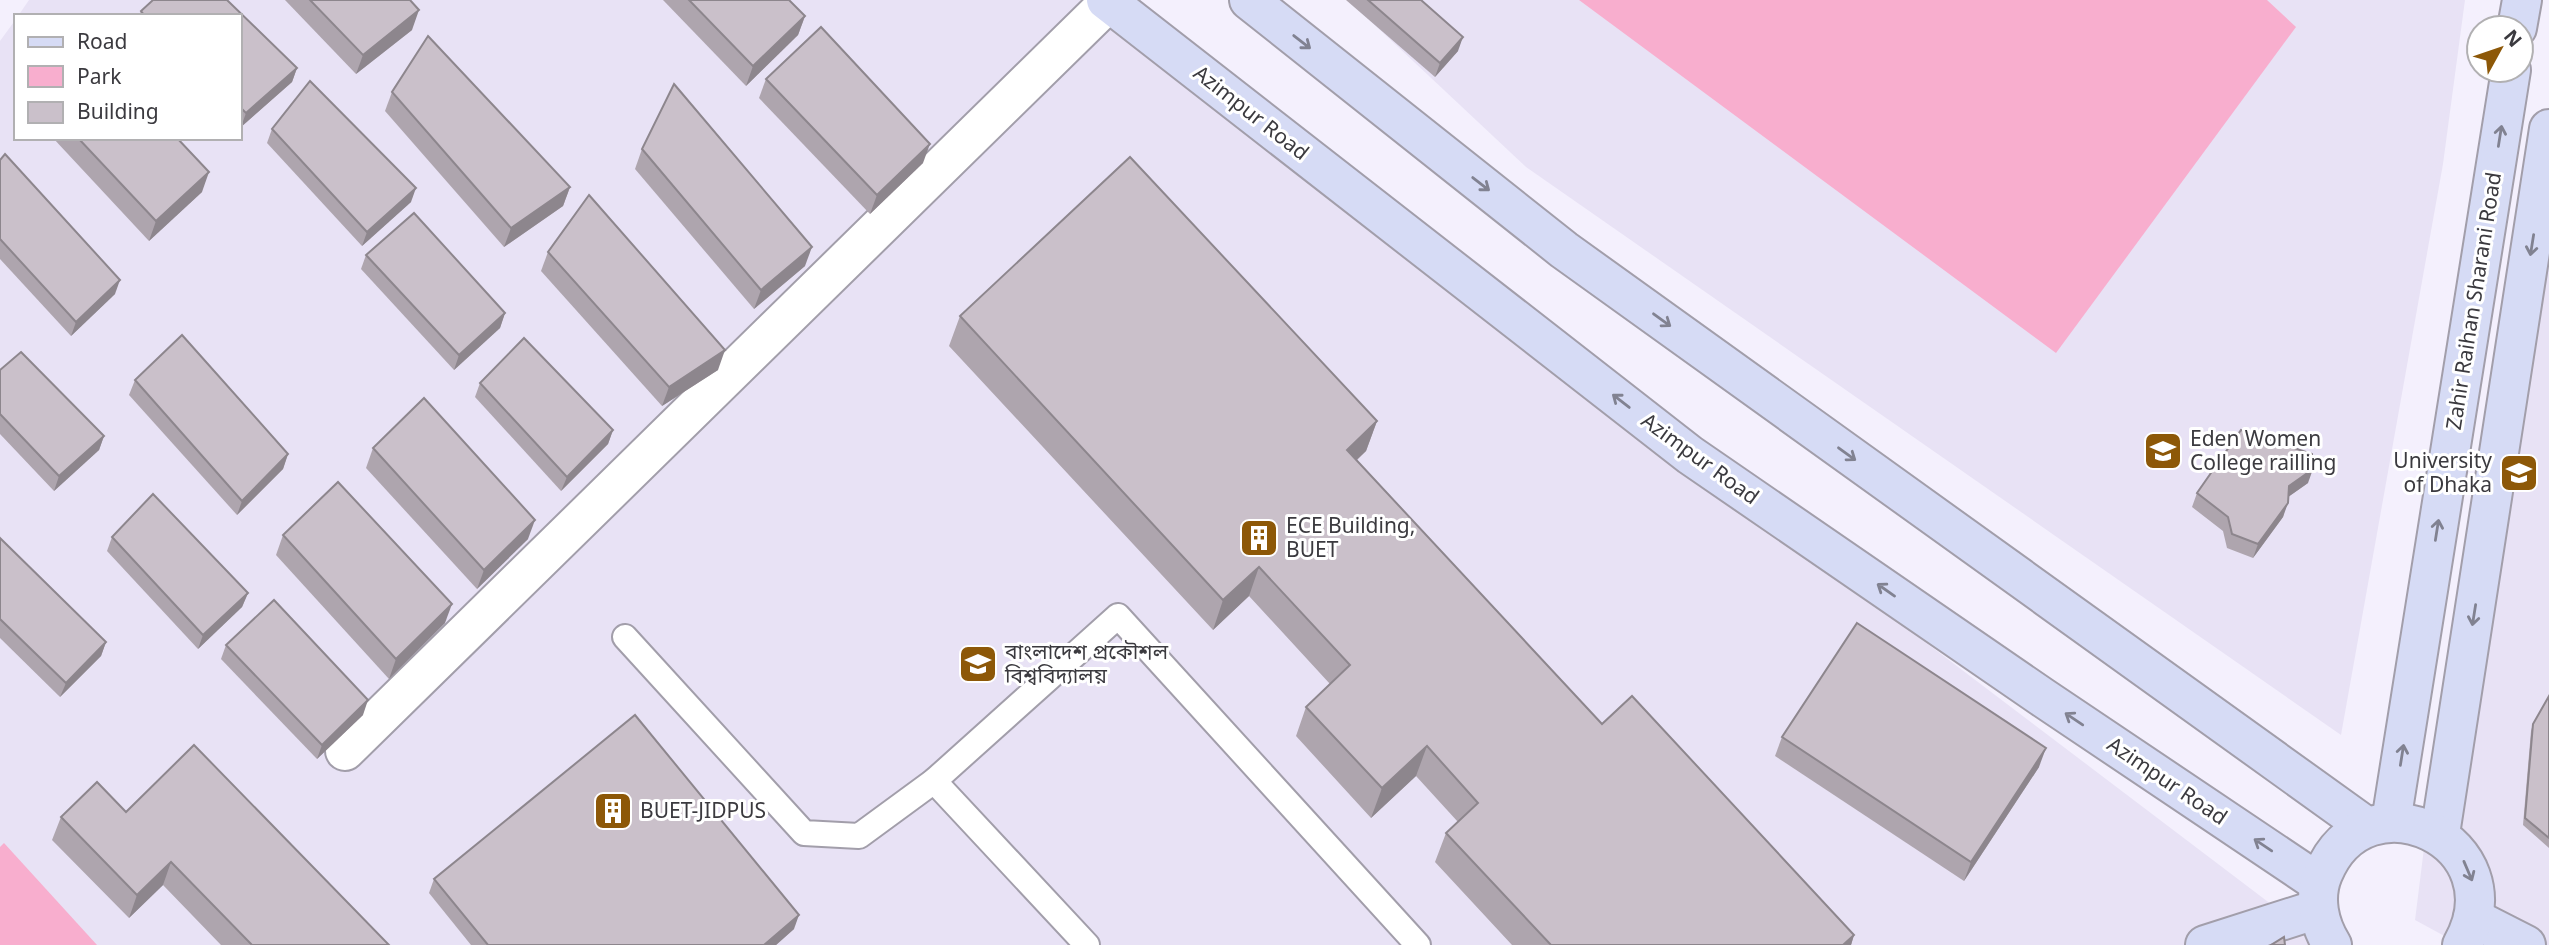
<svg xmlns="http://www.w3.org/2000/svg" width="2549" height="945" font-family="'Noto Sans','Noto Sans Bengali',sans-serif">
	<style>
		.built { fill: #e8e2f5 }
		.green { fill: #f8aece }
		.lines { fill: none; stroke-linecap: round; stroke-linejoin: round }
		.lane-casing { stroke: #a29eaa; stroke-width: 28 }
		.street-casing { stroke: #a29eaa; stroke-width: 42 }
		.secondary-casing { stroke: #a29eaa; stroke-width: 42 }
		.lane { stroke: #fff; stroke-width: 24 }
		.street { stroke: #fff; stroke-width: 38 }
		.secondary { stroke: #d6dbf5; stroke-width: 38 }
		.wall { fill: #aea5ae }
		.shaded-wall { fill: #8d868d }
		.building { fill: #cac0ca; stroke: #8d868d; stroke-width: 2 }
		.oneway { stroke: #818291 }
		.labels { text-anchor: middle; stroke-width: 6; stroke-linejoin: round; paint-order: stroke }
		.street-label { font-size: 21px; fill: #3b3a3f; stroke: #fff }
		.poi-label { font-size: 21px; fill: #3b3a3f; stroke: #fff; text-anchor: start }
	</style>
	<rect width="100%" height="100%" fill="#f4f0fd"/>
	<g class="built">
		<path d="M29,0H1140L1685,460L2325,945H0V41L16,19V138H240V16H18Z"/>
		<path d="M1348,0H2465L2443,164L2341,735L1526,167Z"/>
		<path d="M2549,137V945H2461L2415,920L2429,808Z"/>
	</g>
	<g class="green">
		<path d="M1579,0H2267L2296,27L2056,353Z"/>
		<path d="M4,843L97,945H0V847Z"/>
	</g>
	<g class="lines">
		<defs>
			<g id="lane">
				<path d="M625,637L804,833L859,836L934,781L1118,616L1418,945"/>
				<path d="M934,781L1087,945"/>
			</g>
			<path id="street" d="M345,751L1111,0"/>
			<g id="secondary">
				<path d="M1106,0L1690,455L2042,697L2319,883"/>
				<path d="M1249,0L1564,250L2367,827"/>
				<path d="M2517,28L2522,0"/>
				<path d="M2391,822L2511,70"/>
				<path d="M2440,834L2549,129"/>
				<path d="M2473,918L2526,945"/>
				<path d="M2205,945L2318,909"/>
				<path d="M2332,945C2319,924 2313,898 2323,874C2366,769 2520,842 2462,945"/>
			</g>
		</defs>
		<use href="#lane" class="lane-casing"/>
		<use href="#street" class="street-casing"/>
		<use href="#secondary" class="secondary-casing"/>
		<use href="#lane" class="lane"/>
		<use href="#street" class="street"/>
		<use href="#secondary" class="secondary"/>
	</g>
	<g class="wall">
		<path d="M153,0H227L297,68L292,82L241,127L240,16H139L141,11Z"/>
		<path d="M285,0H410L412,30L356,74Z"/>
		<path d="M663,0H789L805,16L798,35L746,86Z"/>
		<path d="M1346,0H1421L1458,51L1435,77Z"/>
		<path d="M766,79L923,163L870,214L759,98Z"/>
		<path d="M392,92L570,187L563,206L504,247L385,111Z"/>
		<path d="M272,129L411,202L362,246L267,143Z"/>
		<path d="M53,138H177L202,192L149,241Z"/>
		<path d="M642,149L805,266L754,309L635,169Z"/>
		<path d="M0,160L115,294L71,336L0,259Z"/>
		<path d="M548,252L718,370L662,406L541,271Z"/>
		<path d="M366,255L505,313L500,328L454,370L361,269Z"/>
		<path d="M960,316L1377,421L1366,451L1357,460L1602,724L1854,935L1851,945H1512L1435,862L1446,833L1458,822L1416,776L1371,818L1296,736L1306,707L1330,684L1249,596L1213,630L949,346Z"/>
		<path d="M0,370L104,436L99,450L54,491L0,434Z"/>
		<path d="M135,380L288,454L283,469L237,515L129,395Z"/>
		<path d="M480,383L613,430L608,444L561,491L475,397Z"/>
		<path d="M373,448L528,539L477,589L366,468Z"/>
		<path d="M2308,483L2288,497L2283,517L2253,558L2227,548L2223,531L2192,507L2197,493Z"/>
		<path d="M283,535L445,623L389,679L276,555Z"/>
		<path d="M112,537L248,593L242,607L198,649L107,551Z"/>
		<path d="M0,538L106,642L101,656L60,697L0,638Z"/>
		<path d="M226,645L363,715L317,759L221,659Z"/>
		<path d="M2549,696V848L2523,825L2531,731L2533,724Z"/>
		<path d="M1782,737L2039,767L1964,881L1775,756Z"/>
		<path d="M126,812L389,945H221L163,885L129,918L52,840L61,817Z"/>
		<path d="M434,879L794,929L776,945H471L429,893Z"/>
	</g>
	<g class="shaded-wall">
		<path d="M419,10L412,30L356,74L363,55Z"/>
		<path d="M805,16L798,35L746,86L753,66Z"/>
		<path d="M1463,37L1458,51L1435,77L1440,63Z"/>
		<path d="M297,68L292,82L241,127L246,113Z"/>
		<path d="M930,144L923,163L870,214L877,195Z"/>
		<path d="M209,172L202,192L149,241L156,221Z"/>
		<path d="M570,187L563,206L504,247L511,228Z"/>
		<path d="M416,188L411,202L362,246L367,232Z"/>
		<path d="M812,247L805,266L754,309L761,290Z"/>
		<path d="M120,280L115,294L71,336L76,322Z"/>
		<path d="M505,313L500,328L454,370L459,355Z"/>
		<path d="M725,350L718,370L662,406L669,387Z"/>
		<path d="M1377,421L1366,451L1336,479L1347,450Z"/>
		<path d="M613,430L608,444L561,491L567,477Z"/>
		<path d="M104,436L99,450L54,491L59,476Z"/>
		<path d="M288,454L283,469L237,515L242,501Z"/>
		<path d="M2313,469L2308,483L2284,500L2289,486Z"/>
		<path d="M2288,503L2283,517L2253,558L2258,544Z"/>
		<path d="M535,520L528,539L477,589L484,570Z"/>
		<path d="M1259,567L1249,596L1213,630L1223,600Z"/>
		<path d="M248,593L242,607L198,649L203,635Z"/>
		<path d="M452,604L445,623L389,679L396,659Z"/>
		<path d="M106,642L101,656L60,697L66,683Z"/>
		<path d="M368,700L363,715L317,759L322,745Z"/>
		<path d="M1427,746L1416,776L1371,818L1382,788Z"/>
		<path d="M2046,748L2039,767L1964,881L1971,862Z"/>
		<path d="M171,862L163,885L129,918L137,895Z"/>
		<path d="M799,915L794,929L776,945H764Z"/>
		<path d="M1854,935L1851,945H1843Z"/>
	</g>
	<g class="building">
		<path d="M153,0H227L297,68L246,113L240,107V16H145L141,11Z"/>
		<path d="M310,0H410L419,10L363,55Z"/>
		<path d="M689,0H789L805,16L753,66Z"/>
		<path d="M1368,0H1421L1463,37L1440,63Z"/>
		<path d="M821,27L930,144L877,195L766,79Z"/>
		<path d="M428,36L570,187L511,228L392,92Z"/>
		<path d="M310,81L416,188L367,232L272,129Z"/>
		<path d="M674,84L812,247L761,290L642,149Z"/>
		<path d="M78,138H177L209,172L156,221Z"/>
		<path d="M5,154L120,280L76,322L0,239V160Z"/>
		<path d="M1130,157L1377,421L1347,450L1602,724L1632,696L1854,935L1843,945H1551L1446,833L1478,803L1427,746L1382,788L1306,707L1350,665L1259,567L1223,600L960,316Z"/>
		<path d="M589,195L725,350L669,387L548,252Z"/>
		<path d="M414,213L505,313L459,355L366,255Z"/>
		<path d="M182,335L288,454L242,501L135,380Z"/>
		<path d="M524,338L613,430L567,477L480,383Z"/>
		<path d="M21,352L104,436L59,476L0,414V370Z"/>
		<path d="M424,398L535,520L484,570L373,448Z"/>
		<path d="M2241,430L2312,454L2313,469L2289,486L2288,503L2258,544L2232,534L2228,517L2197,493Z"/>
		<path d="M338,482L452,604L396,659L283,535Z"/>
		<path d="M153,494L248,593L203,635L112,537Z"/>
		<path d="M0,538L106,642L66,683L0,619Z"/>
		<path d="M274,600L368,700L322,745L226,645Z"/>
		<path d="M1857,623L2046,748L1971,862L1782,737Z"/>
		<path d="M2549,696V838L2525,818L2533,724Z"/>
		<path d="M635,715L799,915L764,945H488L434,879Z"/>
		<path d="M194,745L389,945H252L171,862L137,895L61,817L97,782L126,812Z"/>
		<path d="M2284,937L2285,945H2271Z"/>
	</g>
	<defs><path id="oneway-shaft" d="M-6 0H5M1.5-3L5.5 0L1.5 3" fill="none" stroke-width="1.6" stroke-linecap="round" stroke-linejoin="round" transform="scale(1.75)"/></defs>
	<g class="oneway">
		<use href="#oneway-shaft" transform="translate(1302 42) rotate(38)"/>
		<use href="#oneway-shaft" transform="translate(2500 136) rotate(-81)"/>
		<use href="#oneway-shaft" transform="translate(1481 184) rotate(38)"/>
		<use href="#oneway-shaft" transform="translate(2532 245) rotate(99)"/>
		<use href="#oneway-shaft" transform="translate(1662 320) rotate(36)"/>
		<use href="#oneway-shaft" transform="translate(1621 401) rotate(-142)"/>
		<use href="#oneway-shaft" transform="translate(1847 454) rotate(36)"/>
		<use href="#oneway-shaft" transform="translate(2437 530) rotate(-81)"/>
		<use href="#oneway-shaft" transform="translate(1886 590) rotate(-145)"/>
		<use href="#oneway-shaft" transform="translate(2474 615) rotate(99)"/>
		<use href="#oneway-shaft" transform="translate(2074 719) rotate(-146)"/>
		<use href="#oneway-shaft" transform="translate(2402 755) rotate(-81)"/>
		<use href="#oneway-shaft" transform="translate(2263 845) rotate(-146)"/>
		<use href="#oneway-shaft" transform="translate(2468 871) rotate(67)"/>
	</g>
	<defs>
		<symbol id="university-square" viewBox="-11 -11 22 22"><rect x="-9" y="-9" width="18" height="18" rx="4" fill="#8d5808" stroke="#fff"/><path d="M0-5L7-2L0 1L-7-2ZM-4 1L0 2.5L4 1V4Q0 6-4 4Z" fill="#fff"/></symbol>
		<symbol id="building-square" viewBox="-11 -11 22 22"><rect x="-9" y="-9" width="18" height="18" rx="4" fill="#8d5808" stroke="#fff"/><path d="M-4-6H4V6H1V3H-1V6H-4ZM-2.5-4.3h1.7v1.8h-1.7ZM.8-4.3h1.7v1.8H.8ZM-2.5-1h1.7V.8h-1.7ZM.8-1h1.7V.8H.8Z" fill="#fff"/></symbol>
	</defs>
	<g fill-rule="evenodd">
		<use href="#university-square" x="2141" y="429" width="44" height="44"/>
		<use href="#university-square" x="2497" y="451" width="44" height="44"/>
		<use href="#building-square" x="1237" y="516" width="44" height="44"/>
		<use href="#university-square" x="956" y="642" width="44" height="44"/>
		<use href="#building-square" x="591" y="789" width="44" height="44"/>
	</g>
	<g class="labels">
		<g class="street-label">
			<text transform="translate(1251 113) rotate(38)" y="7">Azimpur Road</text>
			<text transform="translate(2474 301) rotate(-81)" y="7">Zahir Raihan Sharani Road</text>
			<text transform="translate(1700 459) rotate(36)" y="7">Azimpur Road</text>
			<text transform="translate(2167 781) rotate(34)" y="7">Azimpur Road</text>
		</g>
		<g class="poi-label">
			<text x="2190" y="446">Eden Women<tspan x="2190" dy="24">College railling</tspan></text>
			<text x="2492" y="468" text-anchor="end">University<tspan x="2492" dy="24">of Dhaka</tspan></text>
			<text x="1286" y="533">ECE Building,<tspan x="1286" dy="24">BUET</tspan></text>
			<text x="1005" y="659">বাংলাদেশ প্রকৌশল<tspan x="1005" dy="24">বিশ্ববিদ্যালয়</tspan></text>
			<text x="640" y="818">BUET-JIDPUS</text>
		</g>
	</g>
	<rect x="14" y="14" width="228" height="126" fill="#ffffff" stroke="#b1b0b2" stroke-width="2"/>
	<rect x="28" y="37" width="35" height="10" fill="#d6dbf5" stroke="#b1b0b2" stroke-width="2"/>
	<text x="77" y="49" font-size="21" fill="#3b3a3f">Road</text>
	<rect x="28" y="66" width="35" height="21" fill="#f8aece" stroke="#b1b0b2" stroke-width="2"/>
	<text x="77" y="84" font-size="21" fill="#3b3a3f">Park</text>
	<rect x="28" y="102" width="35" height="21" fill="#cac0ca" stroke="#b1b0b2" stroke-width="2"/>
	<text x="77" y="119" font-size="21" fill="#3b3a3f">Building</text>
	<g transform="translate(2500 49) rotate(50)"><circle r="33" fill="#ffffff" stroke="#b1b0b2" stroke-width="2"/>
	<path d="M0-5L12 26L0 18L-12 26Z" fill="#8d5808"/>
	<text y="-10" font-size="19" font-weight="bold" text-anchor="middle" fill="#3b3a3f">N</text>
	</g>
</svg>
